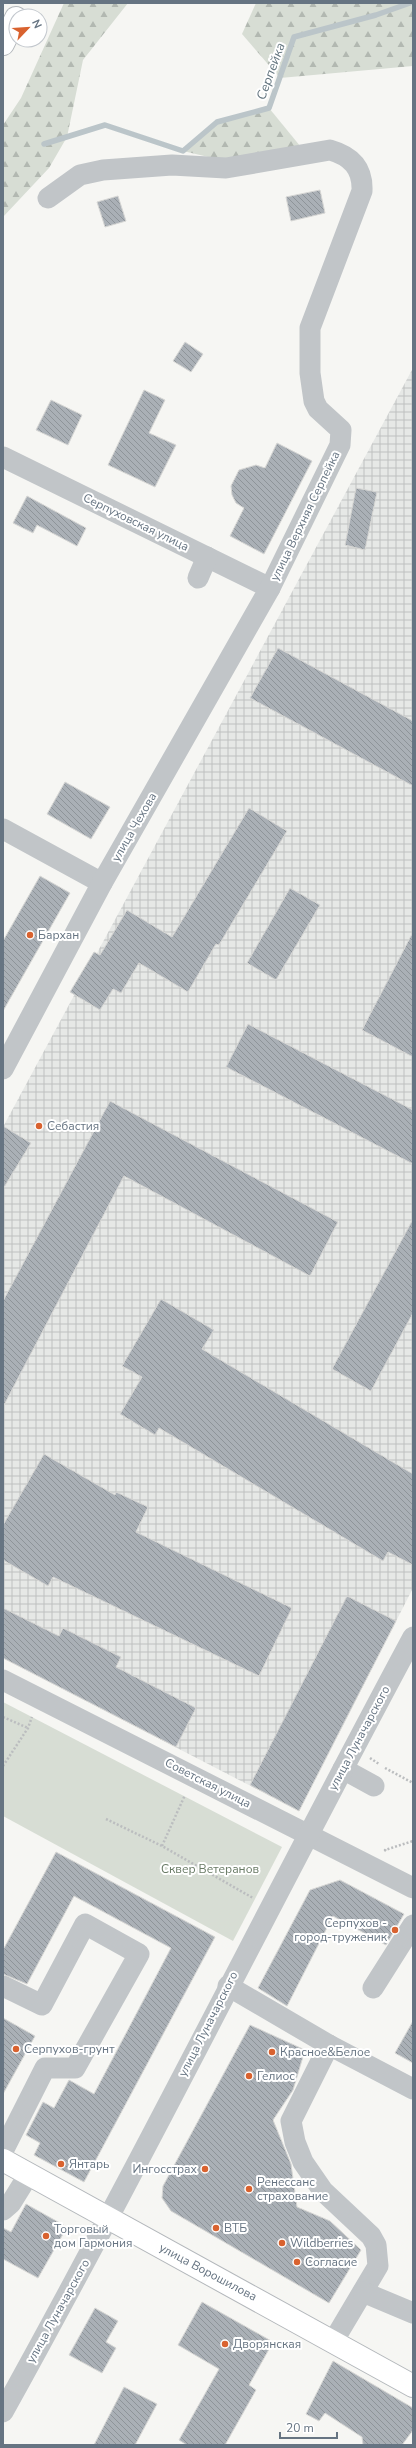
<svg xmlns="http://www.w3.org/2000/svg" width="416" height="2448" font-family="'Nunito Sans',sans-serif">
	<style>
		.industrial { fill: url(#industrial-grid) }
		.forest { fill: url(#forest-firs) }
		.park { fill: #d7ddd4 }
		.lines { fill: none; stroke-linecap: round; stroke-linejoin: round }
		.stream { stroke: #bbc5c9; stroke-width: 5.5 }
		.building { fill: url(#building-back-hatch); stroke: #d7d7d5 }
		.major-casing { stroke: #b4b8bc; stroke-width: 24 }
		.path { stroke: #bbbdbf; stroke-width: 2.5; stroke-dasharray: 2 2; stroke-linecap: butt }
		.minor { stroke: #c1c5c8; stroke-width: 21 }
		.major { stroke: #fff; stroke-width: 22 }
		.poi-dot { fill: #d9622f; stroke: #fff; stroke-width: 1.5 }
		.labels { text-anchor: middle; stroke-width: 4; stroke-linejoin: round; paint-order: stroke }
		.street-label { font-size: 12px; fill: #667482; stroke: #fff }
		.poi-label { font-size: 12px; fill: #667482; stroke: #fff; text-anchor: start }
		.park-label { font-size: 12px; fill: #687a65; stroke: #fff }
		.water-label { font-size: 13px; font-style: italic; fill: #63757f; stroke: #fff }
	</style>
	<defs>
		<pattern id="industrial-grid" width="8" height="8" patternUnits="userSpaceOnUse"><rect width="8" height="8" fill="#e6e8e6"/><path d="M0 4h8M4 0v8" fill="none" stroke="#bec1c0"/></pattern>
		<pattern id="forest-firs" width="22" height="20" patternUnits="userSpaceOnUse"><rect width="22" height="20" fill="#d7ddd4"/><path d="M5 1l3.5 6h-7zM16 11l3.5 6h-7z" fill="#b2b8b1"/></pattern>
		<pattern id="building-back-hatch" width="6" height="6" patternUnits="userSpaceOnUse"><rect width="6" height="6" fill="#aab0b6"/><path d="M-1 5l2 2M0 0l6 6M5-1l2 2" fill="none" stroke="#8e9499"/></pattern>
	</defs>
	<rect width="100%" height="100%" fill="#f6f6f3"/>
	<path class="industrial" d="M413,368V1588L299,1811L3,1658V1127Z"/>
	<g class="forest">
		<path d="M64,3H128L83,60L67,137L49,168L3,217V125L21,98Z"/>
		<path d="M256,3H413V66L280,78L242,34Z"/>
		<path d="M269,108L305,152L234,163L183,151L217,122Z"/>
	</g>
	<path class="park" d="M3,1702L282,1847L233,1941L3,1816Z"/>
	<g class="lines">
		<path class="stream" d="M44,144L105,125L183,151L217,122L269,108L294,37L376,15L410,3"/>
	</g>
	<g class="building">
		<path d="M320,190L325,213L291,221L286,197Z"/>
		<path d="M118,196L126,221L105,227L97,202Z"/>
		<path d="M185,342L203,354L191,372L173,361Z"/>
		<path d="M144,390L165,400L149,433L176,445L155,487L108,465Z"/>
		<path d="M51,400L82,415L68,445L36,430Z"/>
		<path d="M277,443L312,461L264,554L230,536L244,508L236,503L232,495L231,486L239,470L256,465L265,468Z"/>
		<path d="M356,488L377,492L365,550L345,545Z"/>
		<path d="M27,496L86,528L77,546L37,525L33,533L13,523Z"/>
		<path d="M278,648L413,721V786L250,698Z"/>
		<path d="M65,782L110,807L91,839L47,814Z"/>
		<path d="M249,808L287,831L219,945L216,944L188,992L139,963L121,993L113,989L100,1010L70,992L94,952L100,955L127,910L172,937Z"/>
		<path d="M40,876L70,893L3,1011V941Z"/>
		<path d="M290,888L320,905L276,980L247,963Z"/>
		<path d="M413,932V1057L362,1030Z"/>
		<path d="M248,1024L413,1110V1164L226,1067Z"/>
		<path d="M110,1101L338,1222L310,1276L124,1176L3,1407V1301Z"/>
		<path d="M3,1126L31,1143L3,1189Z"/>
		<path d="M413,1219V1313L371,1391L332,1369Z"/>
		<path d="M161,1299L214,1330L202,1349L413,1474V1565L388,1552L383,1561L159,1428L155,1435L120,1414L142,1377L122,1366Z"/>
		<path d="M44,1454L115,1495L116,1492L148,1507L136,1532L292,1608L259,1676L53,1577L48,1586L3,1560V1525Z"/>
		<path d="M347,1596L396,1621L299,1811L250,1785Z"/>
		<path d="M3,1608L59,1636L63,1628L121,1657L116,1667L196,1708L176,1747L3,1658Z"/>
		<path d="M56,1852L215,1937L84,2182L34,2155L40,2143L26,2135L43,2102L54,2108L69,2080L94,2094L171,1948L74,1896L27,1984L3,1974V1950Z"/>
		<path d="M340,1880L404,1914L386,1945L333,1916L287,2006L258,1988L310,1890Z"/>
		<path d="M3,2018L35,2036L3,2094Z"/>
		<path d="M413,2021V2063L395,2053Z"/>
		<path d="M250,2025L305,2050L293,2090L273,2120L291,2164L297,2207L330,2221L361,2250L329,2303L171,2211L162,2198L163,2186Z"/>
		<path d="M26,2204L67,2227L38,2278L3,2259V2228L11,2232Z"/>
		<path d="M202,2302L273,2342L249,2385L256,2390L225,2445H187L179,2440L219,2369L178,2345Z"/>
		<path d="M95,2308L118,2321L106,2342L116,2348L102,2373L69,2355Z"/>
		<path d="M333,2361L413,2408V2430L402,2445H363L362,2437L325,2413L319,2421L306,2414Z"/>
		<path d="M124,2387L157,2404L135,2445H94Z"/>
	</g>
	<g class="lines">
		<defs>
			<g id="major">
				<path d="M3,44L16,18"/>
				<path d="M3,2160L413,2386"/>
			</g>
		</defs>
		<use href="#major" class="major-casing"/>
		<g class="path">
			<path d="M3,1717L28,1728"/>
			<path d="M370,1758L379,1764"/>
			<path d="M3,1766L28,1728L32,1717"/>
			<path d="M385,1768L413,1783"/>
			<path d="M106,1819L162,1846L253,1898"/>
			<path d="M162,1846L185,1795"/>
			<path d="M386,1851L385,1850L413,1841"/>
		</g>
		<g class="minor">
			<path d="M3,457L270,588"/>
			<path d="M198,578L207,557"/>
			<path d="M3,829L102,883"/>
			<path d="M3,1069L102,883L270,588L340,445L341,430L318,409L314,401L310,373V328L362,191C363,168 351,156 330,150L226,168L172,165L103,170L80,175L48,198"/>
			<path d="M3,1680L413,1888"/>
			<path d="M343,1769L374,1786"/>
			<path d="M3,1986L42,2005L85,1924L139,1954L75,2068H45L3,2151"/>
			<path d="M228,1986L329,2045L413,2089"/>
			<path d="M373,1988L413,1925"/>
			<path d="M329,2045L291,2121L295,2142L303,2162L323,2191L371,2236L376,2245L378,2266L334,2340"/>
			<path d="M3,2210L11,2203L29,2174"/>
			<path d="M363,2292L413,2313"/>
			<path d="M3,2412C145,2156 275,1894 413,1637"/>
		</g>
		<use href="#major" class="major"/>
	</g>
	<g class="poi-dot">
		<circle cx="30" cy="935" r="4"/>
		<circle cx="39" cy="1126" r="4"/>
		<circle cx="395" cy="1930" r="4"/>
		<circle cx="16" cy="2049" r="4"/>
		<circle cx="272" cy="2052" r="4"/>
		<circle cx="249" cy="2076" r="4"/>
		<circle cx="61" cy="2164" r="4"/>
		<circle cx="205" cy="2169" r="4"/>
		<circle cx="249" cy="2189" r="4"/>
		<circle cx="216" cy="2228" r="4"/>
		<circle cx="46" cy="2236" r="4"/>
		<circle cx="282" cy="2243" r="4"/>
		<circle cx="297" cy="2262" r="4"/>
		<circle cx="225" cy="2344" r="4"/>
	</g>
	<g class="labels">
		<g class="street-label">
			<text transform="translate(305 516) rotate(-64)" y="4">улица Верхняя Серпейка</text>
			<text transform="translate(136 522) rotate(26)" y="4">Серпуховская улица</text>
			<text transform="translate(134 827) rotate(-60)" y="4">улица Чехова</text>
			<text transform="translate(359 1738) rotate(-62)" y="4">улица Луначарского</text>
			<text transform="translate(208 1783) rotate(27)" y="4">Советская улица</text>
			<text transform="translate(208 2024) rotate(-63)" y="4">улица Луначарского</text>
			<text transform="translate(208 2272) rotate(28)" y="4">улица Ворошилова</text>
			<text transform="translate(58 2311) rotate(-61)" y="4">улица Луначарского</text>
		</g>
		<g class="poi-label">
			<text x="38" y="939">Бархан</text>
			<text x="47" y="1130">Себастия</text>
			<text x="387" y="1927" text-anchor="end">Серпухов -<tspan x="387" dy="14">город-труженик</tspan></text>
			<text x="24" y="2053">Серпухов-грунт</text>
			<text x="280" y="2056">Красное&amp;Белое</text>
			<text x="257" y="2080">Гелиос</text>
			<text x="69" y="2168">Янтарь</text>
			<text x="197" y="2173" text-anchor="end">Ингосстрах</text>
			<text x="257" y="2186">Ренессанс<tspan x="257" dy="14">страхование</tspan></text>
			<text x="224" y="2232">ВТБ</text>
			<text x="54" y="2233">Торговый<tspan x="54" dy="14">дом Гармония</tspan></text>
			<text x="290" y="2247">Wildberries</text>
			<text x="305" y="2266">Согласие</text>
			<text x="233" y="2348">Дворянская</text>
		</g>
		<g class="park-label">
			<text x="210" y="1873">Сквер Ветеранов</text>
		</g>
		<g class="water-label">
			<text transform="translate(270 71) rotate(-70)" y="5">Серпейка</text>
		</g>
	</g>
	<rect width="416" height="2448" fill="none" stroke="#667482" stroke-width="8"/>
	<g transform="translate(28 28) rotate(65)"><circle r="19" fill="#ffffff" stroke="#c2c7cd"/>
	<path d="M0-3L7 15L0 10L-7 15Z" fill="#d9622f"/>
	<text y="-6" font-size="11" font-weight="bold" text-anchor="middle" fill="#667482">N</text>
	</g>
	<path d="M280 2432v6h57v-6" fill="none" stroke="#667482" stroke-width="2"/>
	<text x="286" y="2432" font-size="12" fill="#667482" stroke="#ffffff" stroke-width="3" paint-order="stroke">20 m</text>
</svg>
